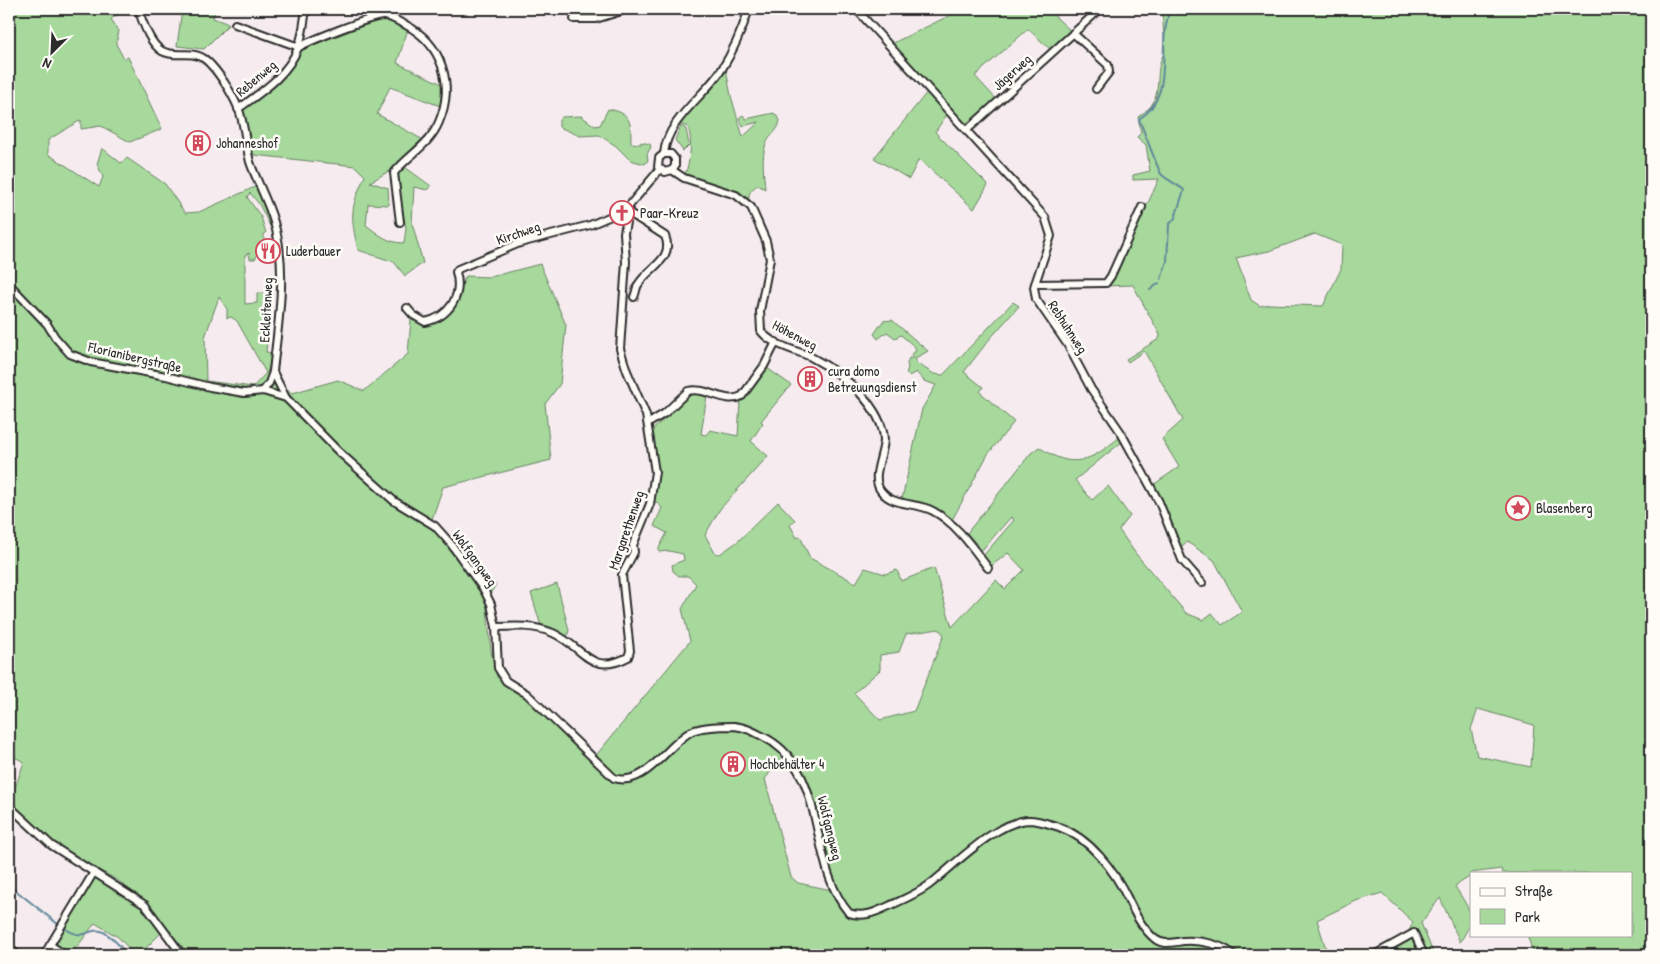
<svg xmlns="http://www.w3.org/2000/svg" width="1660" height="964" font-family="'Patrick Hand',sans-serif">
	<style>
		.green { fill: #a6d99b; stroke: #688263; fill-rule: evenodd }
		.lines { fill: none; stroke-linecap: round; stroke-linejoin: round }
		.stream { stroke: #62889b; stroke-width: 2 }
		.street-casing { stroke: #2b2b2b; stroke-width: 10 }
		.street { stroke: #fdfcf7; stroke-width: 6 }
		.labels { text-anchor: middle; stroke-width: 5; stroke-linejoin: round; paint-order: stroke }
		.street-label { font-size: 14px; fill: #2b2b2b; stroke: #fdfcf7 }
		.poi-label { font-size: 14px; fill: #2b2b2b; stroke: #fdfcf7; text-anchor: start }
	</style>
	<rect width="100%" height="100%" fill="#f6ecef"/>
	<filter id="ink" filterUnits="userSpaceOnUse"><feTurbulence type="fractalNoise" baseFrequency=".02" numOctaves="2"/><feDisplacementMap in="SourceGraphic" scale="10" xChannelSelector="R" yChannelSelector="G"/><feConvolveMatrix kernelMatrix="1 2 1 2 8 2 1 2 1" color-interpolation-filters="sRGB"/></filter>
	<g filter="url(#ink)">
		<g class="green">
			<path d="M9,9H114L117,15L111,19L119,31L116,44L124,59L128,57L162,129L130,142L101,126L81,129V120L48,140V154L99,187L103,177L97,164L102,148L121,163L127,158L165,184L185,213L199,212L257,186L271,228L259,204L250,193L247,197L261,217L266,233L264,234V244L255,259H250L249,253L245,255V304L257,303V293H268V303L271,306L266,352L273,353L267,373L292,393L338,380L364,391L408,354L411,320L428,325L448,314L466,276L490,277L540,264L566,325L560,384L545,404L551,460L443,487L432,519L496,585L486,599L491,651L497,677L524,696L593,759L690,641L682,609L696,584L688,576H679L673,571L672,565L684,560L683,554L669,551L659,552V548L667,533L654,526L662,508L658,503L651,500L654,480L652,430L692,394L707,395L701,434L706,435L710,430L738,436L740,401L748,393L767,368L791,385L761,421L763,423L751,441L768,456L720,509L705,535L715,553L720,554L737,542L778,502L795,520L790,525L797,538L800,536L810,558L856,583L865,568L885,574L897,570L901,581L934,568L952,627L996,580L1005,589L1024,570L1008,553L990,567L982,557L1014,520L1011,517L982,550L967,533L1031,453L1039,447C1073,471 1091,461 1121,436L1123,441L1075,480L1092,500L1108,486L1130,516L1119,530L1136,554L1186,613L1203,620L1212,613L1222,625L1242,612L1214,560L1187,542L1177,549L1153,485L1179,467L1162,439L1183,420L1144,351L1128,362L1126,359L1159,339L1160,335L1133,285L1104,286L1114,277L1159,179L1133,180V175L1150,171L1146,145L1137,137L1141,133L1138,117C1142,114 1147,110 1151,106C1163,90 1153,68 1165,52L1162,9H1651V955H1534L1527,935H1631V873H1503L1501,869L1471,873V876L1455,886C1470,912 1478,915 1460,942L1440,898L1421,923L1434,955H1370L1408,933L1413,922L1382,893L1356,901L1317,920L1328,955H189L147,903L117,880L66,852L34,828L10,802L24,762L9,754ZM1315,234L1342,245L1341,269L1323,306L1269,304L1260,306L1251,300L1236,258L1269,251ZM219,297L227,309V318L231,317L237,321L266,373L253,387L206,381L205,337ZM939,629L944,635L914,711L880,720L854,693L880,670V655L899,652L906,634ZM1478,709L1534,725L1531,767L1477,756L1471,729ZM786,752L817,815L829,869L848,910L842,909L832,890L798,883L791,877L765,779Z"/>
			<path d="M182,9H216L213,18L229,24L204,49L177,46Z"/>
			<path d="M963,9H1047L1072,32L1051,50L1028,29L975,76L997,100L971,122L965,123L891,44Z"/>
			<path d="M379,20H388L408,29L397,63L442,84L440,106L390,87L377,114L425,141L393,169L370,182L388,188L389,205L368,204L366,225C378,234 388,243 404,243L406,228L396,176L402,165L431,186L427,190L414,187L412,223L423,263L405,276L394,262L358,250C350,216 350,208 365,176L355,166L254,155L242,109L270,88L300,50Z"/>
			<path d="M726,69L731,96L743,137L759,122L743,126L739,118L743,115L746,119L774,113L780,120C779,131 770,134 766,144C761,157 764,175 765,189L758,185C751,189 748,193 749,201L729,189L685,175C690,161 693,141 688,127L679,124Z"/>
			<path d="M928,91L948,113L935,132L988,185L974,209L919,159L909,179L874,158Z"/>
			<path d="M608,109C632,113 631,123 631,143L641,144V142L650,144L651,147L647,154L648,160L645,164L630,160L616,146L599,135L580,136L559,127V120L562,117L581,116L595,126L600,125Z"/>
			<path d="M681,126L686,129L689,145L683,151L675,140Z"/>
			<path d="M1013,302L1019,306L988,341L964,372L983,387L980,392L1014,422L988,454L952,520L926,504L902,499L922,409L936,385L924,381L916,372L909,376L906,373L908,368L907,363L909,358H913L911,354L916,351L915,347L901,335L895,338L887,332L878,339L874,334L883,321L892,320L928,351L916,358V363L934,374L943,375Z"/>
			<path d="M557,584L569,630L567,638L541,626L531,593Z"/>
			<path d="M96,876L137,902L165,929L139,955H135L118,937L95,923L71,955L57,946V940Z"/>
		</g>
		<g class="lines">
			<g class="stream">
				<path d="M1161,279L1167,261L1169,225L1175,218L1184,190C1177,184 1167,180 1161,174C1159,171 1141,124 1139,119C1170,99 1161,63 1165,32C1166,24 1168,17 1169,9"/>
				<path d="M1150,290L1159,283"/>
				<path d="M9,885L59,925"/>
				<path d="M64,928C87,943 87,927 101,931C111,934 121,948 128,955"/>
				<path d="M9,951L12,955"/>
			</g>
			<defs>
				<g id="street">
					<path d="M138,9C143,22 149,43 162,51C179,60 195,46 211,65C222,77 235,98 240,113C245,129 246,146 250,162C257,182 268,201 274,222C288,271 278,323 273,372L269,383L263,391"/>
					<path d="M856,9L1045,217L1051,236L1034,287L1036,299L1067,344L1091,389L1120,431L1159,502L1182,560L1202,583"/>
					<path d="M574,19H596L628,9"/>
					<path d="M235,24L299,47"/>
					<path d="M1073,33L1108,65L1109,72L1096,89"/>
					<path d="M299,47C312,40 373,15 385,16C392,17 399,22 406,25C442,44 455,84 439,122C429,146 409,154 394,173L400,222"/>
					<path d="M238,109C261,92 287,76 298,48C303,36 304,21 306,9"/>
					<path d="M967,130L1100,9"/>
					<path d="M664,154C667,119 704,97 722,69C734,50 742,30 749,9"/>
					<path d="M664,154L659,158L658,167L665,172L672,170"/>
					<path d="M664,154H671L675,159V166L672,170"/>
					<path d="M672,170L684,178L736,195L751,207L766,241L770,259L760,311L761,331C771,345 796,350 811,357C828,366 847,379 860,393C871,405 883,422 884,439C884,455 870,477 881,491C893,507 917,502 933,511C957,524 972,547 988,568"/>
					<path d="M628,212L665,236C675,260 648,267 638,285C636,288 636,293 634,297"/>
					<path d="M9,284L47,324L55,337L70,354L91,362L166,376L210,387L244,393L263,391L286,398"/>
					<path d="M1035,284L1106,283L1111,276L1142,207"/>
					<path d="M407,308L413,315L425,322C449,317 463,296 456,272L458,269L520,243L590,225L611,216L629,206L660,169"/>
					<path d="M273,372L286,398L338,451L394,501L435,526L451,544L484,590L491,604L496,627L498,668L506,681L527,694L614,778C646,788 667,744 692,731C704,726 721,726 734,726C745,727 752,731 762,736C830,769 806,863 849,913C863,918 876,912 889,906C902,900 917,894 929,885C955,865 996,821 1029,820C1039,820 1049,824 1059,827C1090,838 1114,870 1128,899C1135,914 1142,928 1155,939C1164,946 1174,942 1184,941C1201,940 1221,944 1234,955"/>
					<path d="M649,423L665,413L688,391C706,386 725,405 742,396L764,366L776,342"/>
					<path d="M496,627C516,626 535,625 553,633C584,647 590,677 628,657L630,651L622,575L634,552L633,545L650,504L655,472L646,415L627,371L620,349L626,262L624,233L629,206"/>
					<path d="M9,806L51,845L145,905L182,955"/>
					<path d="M50,945L65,955"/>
					<path d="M9,947L17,955"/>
					<path d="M44,955L94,872"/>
					<path d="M1374,955L1414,933L1424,955"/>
				</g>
			</defs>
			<use href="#street" class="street-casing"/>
			<use href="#street" class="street"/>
		</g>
	</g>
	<defs>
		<symbol id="building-ring" viewBox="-11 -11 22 22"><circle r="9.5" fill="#fdfcf7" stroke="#d1495b" stroke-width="1.5"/><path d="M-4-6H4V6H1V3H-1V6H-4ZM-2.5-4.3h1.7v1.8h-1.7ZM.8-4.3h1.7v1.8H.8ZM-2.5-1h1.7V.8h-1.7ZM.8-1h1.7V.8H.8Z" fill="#d1495b"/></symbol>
		<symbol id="church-ring" viewBox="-11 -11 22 22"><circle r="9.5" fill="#fdfcf7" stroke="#d1495b" stroke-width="1.5"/><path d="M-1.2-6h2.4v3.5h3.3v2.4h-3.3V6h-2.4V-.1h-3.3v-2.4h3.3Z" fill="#d1495b"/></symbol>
		<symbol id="restaurant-ring" viewBox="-11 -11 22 22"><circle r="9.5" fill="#fdfcf7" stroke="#d1495b" stroke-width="1.5"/><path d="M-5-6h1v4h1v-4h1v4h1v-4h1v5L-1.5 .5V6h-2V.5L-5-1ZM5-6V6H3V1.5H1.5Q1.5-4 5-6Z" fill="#d1495b"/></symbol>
		<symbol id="sight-ring" viewBox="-11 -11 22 22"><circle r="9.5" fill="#fdfcf7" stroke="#d1495b" stroke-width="1.5"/><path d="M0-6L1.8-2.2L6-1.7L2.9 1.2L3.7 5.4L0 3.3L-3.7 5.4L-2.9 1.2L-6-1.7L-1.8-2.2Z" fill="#d1495b"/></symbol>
	</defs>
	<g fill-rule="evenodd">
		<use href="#building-ring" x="184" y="129" width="28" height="28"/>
		<use href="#church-ring" x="608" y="199" width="28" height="28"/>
		<use href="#restaurant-ring" x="254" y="237" width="28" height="28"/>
		<use href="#building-ring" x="796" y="365" width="28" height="28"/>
		<use href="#sight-ring" x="1504" y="494" width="28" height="28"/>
		<use href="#building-ring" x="719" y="750" width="28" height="28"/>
	</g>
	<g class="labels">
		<g class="street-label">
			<text transform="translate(1012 72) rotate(-42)" y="5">Jägerweg</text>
			<text transform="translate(256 78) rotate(-40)" y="5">Rebenweg</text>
			<text transform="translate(518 233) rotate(-19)" y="5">Kirchweg</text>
			<text transform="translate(266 310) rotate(-87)" y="5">Eckleitenweg</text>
			<text transform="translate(1068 327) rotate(57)" y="5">Rebhuhnweg</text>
			<text transform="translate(795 335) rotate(28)" y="5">Höhenweg</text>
			<text transform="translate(135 357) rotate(13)" y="5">Florianibergstraße</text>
			<text transform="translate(626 530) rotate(-71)" y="5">Margarethenweg</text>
			<text transform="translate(475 558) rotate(54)" y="5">Wolfgangweg</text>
			<text transform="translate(830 828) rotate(76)" y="5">Wolfgangweg</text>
		</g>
		<g class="poi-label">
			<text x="216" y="148">Johanneshof</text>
			<text x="640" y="218">Paar-Kreuz</text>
			<text x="286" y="256">Luderbauer</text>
			<text x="828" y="376">cura domo<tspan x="828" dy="16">Betreuungsdienst</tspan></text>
			<text x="1536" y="513">Blasenberg</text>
			<text x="750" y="769">Hochbehälter 4</text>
		</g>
	</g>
	<rect width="1660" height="964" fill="none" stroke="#fdfcf7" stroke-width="30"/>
	<rect x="15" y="15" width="1630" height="934" fill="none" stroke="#2b2b2b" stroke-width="2" filter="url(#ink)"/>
	<rect x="1470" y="872" width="162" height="65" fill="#fdfcf7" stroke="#a9a8a5"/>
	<rect x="1480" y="888" width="25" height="8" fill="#fdfcf7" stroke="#a9a8a5"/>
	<text x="1515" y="896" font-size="15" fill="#2b2b2b">Straße</text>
	<rect x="1480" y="909" width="25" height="15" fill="#a6d99b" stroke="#a9a8a5"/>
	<text x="1515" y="922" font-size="15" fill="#2b2b2b">Park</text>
	<g transform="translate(52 52) rotate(204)" stroke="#fdfcf7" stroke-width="4" paint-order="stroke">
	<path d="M0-4L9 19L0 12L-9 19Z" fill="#2b2b2b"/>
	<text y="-8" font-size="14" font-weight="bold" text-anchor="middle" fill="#2b2b2b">N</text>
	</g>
</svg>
